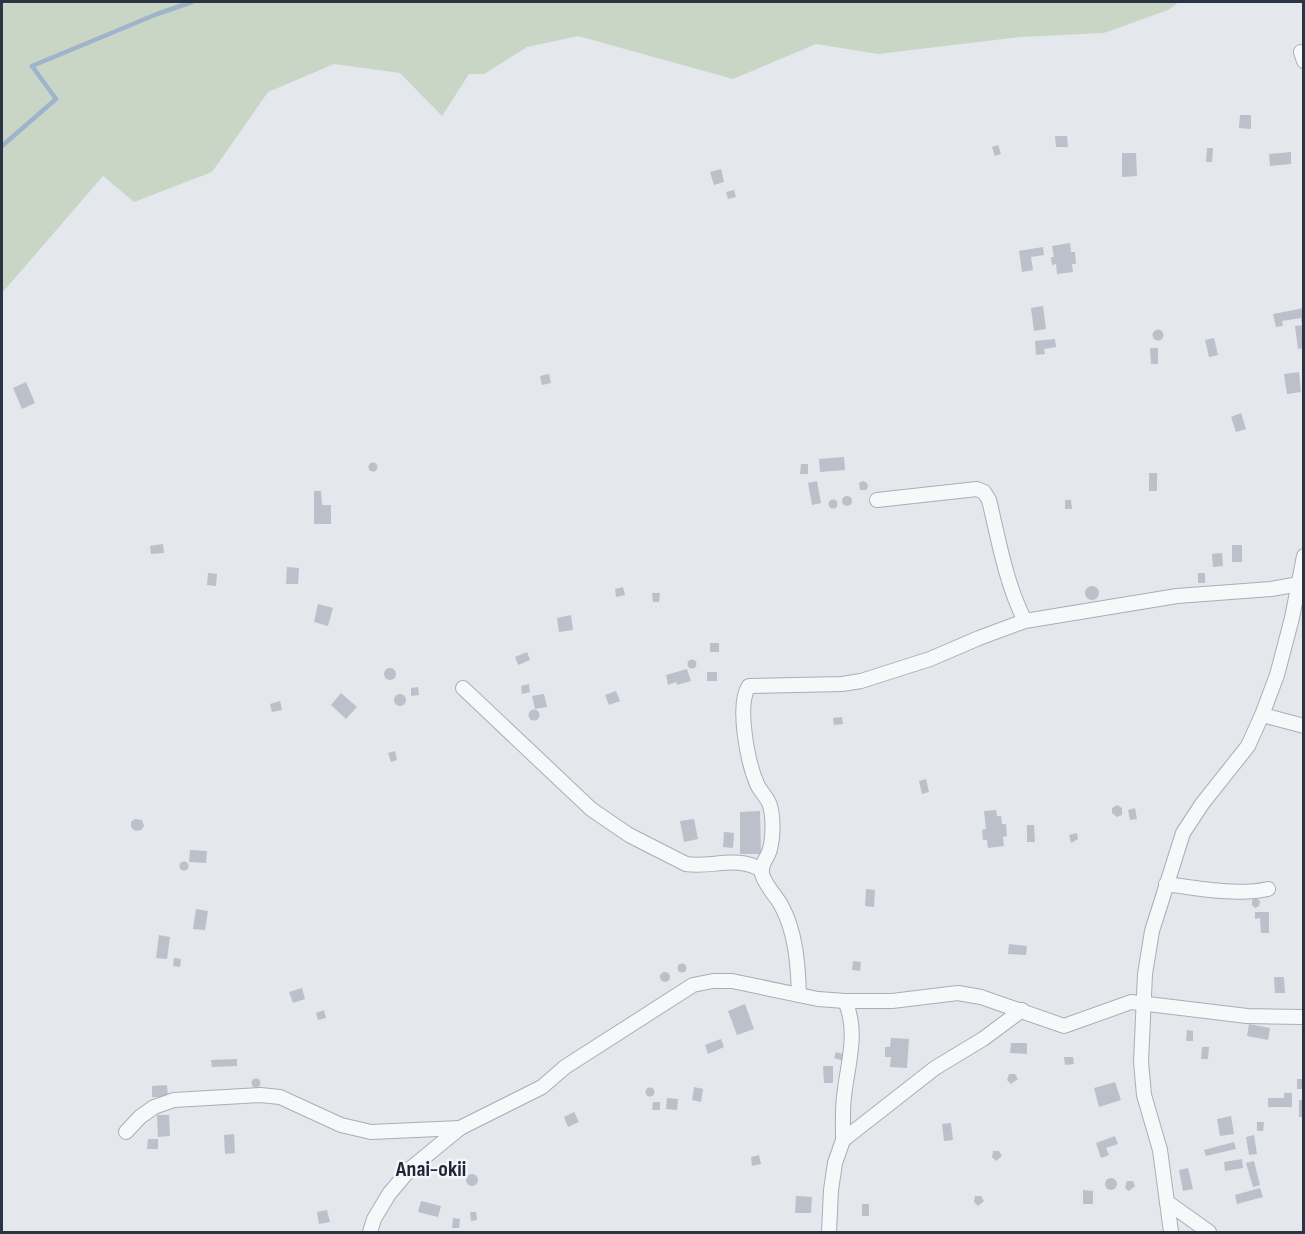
<svg xmlns="http://www.w3.org/2000/svg" width="1305" height="1234" font-family="'Sofia Sans Condensed',sans-serif">
	<style>
		.green { fill: #c9d6c5 }
		.lines { fill: none; stroke-linecap: round; stroke-linejoin: round }
		.stream { stroke: #9fb4cc; stroke-width: 4.5 }
		.building { fill: #bbc0ca }
		.minor-casing { stroke: #a9aeb7; stroke-width: 16 }
		.minor { stroke: #f7f8fa; stroke-width: 14 }
		.labels { text-anchor: middle; stroke-width: 5; stroke-linejoin: round; paint-order: stroke }
		.quarter-label { font-size: 22px; font-weight: bold; fill: #1d2536; stroke: #f4f6f9 }
	</style>
	<rect width="100%" height="100%" fill="#e4e7ec"/>
	<path class="green" d="M2,2H1179L1168,10L1104,33L1020,37L878,54L816,44L733,79L578,36L527,47L484,74H469L442,116L400,73L334,64L268,92L212,172L134,202L103,176L2,293Z"/>
	<g class="lines">
		<path class="stream" d="M2,146L56,99L32,66L157,14L192,2"/>
	</g>
	<g class="building">
		<path d="M1240,115H1251V129L1239,128Z"/>
		<path d="M1055,136H1067L1068,147H1056Z"/>
		<path d="M998,145L1001,154L995,156L992,147Z"/>
		<path d="M1207,148H1213L1212,162H1206Z"/>
		<path d="M1291,152V164L1270,166L1269,154Z"/>
		<path d="M1122,153H1136L1137,176L1122,177Z"/>
		<path d="M721,169L724,182L714,185L710,172Z"/>
		<path d="M734,190L736,197L728,199L726,192Z"/>
		<path d="M1070,243L1071,252H1075L1076,264H1072L1073,272L1057,274L1056,264L1052,265L1051,257H1054L1052,246Z"/>
		<path d="M1043,247L1044,255L1031,257L1033,270L1022,272L1019,251Z"/>
		<path d="M1043,306L1046,329L1034,331L1031,308Z"/>
		<path d="M1304,308V322H1301V318L1282,321L1283,326L1276,327L1273,314Z"/>
		<path d="M1304,325V348L1298,349L1295,326Z"/>
		<circle cx="1158" cy="335" r="5.5"/>
		<path d="M1214,338L1218,355L1209,357L1205,340Z"/>
		<path d="M1055,339L1056,347L1044,349L1045,354L1036,355L1035,341Z"/>
		<path d="M1150,348H1158V364H1151Z"/>
		<path d="M1299,372L1301,392L1287,394L1284,374Z"/>
		<path d="M549,374L551,383L542,385L540,376Z"/>
		<path d="M26,382L35,403L22,409L13,388Z"/>
		<path d="M1241,413L1246,429L1236,432L1231,417Z"/>
		<path d="M844,457L845,470L820,472L819,459Z"/>
		<circle cx="373" cy="467" r="4.5"/>
		<path d="M801,464H808V474H800Z"/>
		<rect x="1149" y="473" width="8" height="18"/>
		<path d="M817,481L821,503L812,505L808,483Z"/>
		<path d="M863,481L867,483L868,487L866,490H860L859,483Z"/>
		<path d="M314,491H321L322,505H331V524H314Z"/>
		<circle cx="847" cy="501" r="5"/>
		<circle cx="833" cy="504" r="4.5"/>
		<path d="M1065,500H1071L1072,509H1065Z"/>
		<path d="M163,544L164,553L151,554L150,546Z"/>
		<rect x="1232" y="545" width="10" height="17"/>
		<path d="M1222,553L1223,566L1213,567L1212,554Z"/>
		<path d="M287,567L299,568L298,584H286Z"/>
		<path d="M208,573L217,574L216,586L207,585Z"/>
		<rect x="1198" y="573" width="7" height="10"/>
		<circle cx="1092" cy="593" r="7"/>
		<path d="M623,587L625,595L616,597L615,589Z"/>
		<path d="M652,593H660L659,602H653Z"/>
		<path d="M318,604L333,608L328,626L314,622Z"/>
		<path d="M571,615L573,630L559,632L557,618Z"/>
		<rect x="710" y="643" width="9" height="9"/>
		<path d="M527,652L530,660L518,665L515,657Z"/>
		<circle cx="692" cy="664" r="4.5"/>
		<circle cx="390" cy="674" r="6"/>
		<path d="M687,669L691,681L677,685L676,682L668,685L666,675Z"/>
		<rect x="707" y="672" width="10" height="9"/>
		<path d="M529,684L530,692L522,694L521,686Z"/>
		<path d="M418,687L419,695L411,696V688Z"/>
		<path d="M616,691L620,701L609,705L605,695Z"/>
		<path d="M341,693L357,707L346,719L331,705Z"/>
		<path d="M544,694L547,707L535,709L532,696Z"/>
		<circle cx="400" cy="700" r="6"/>
		<path d="M280,701L282,710L272,712L270,704Z"/>
		<circle cx="534" cy="715" r="5.5"/>
		<path d="M842,717L843,724L834,725L833,718Z"/>
		<path d="M395,751L397,760L391,762L388,753Z"/>
		<path d="M926,779L929,792L922,794L919,781Z"/>
		<path d="M1117,805L1122,808V815L1117,817L1112,813V808Z"/>
		<path d="M1135,808L1137,819L1130,820L1128,810Z"/>
		<path d="M996,810L997,816H1001L1002,824H1006L1007,836L1003,837L1004,846L988,848L987,840H983L982,830L986,829L984,811Z"/>
		<path d="M760,811L761,854H740V812Z"/>
		<path d="M135,819L142,820L144,826L141,830L135,831L131,827V822Z"/>
		<path d="M694,819L698,839L684,842L680,821Z"/>
		<path d="M1027,825H1034L1035,842H1027Z"/>
		<path d="M724,832L734,833L733,848L723,847Z"/>
		<path d="M1077,833L1078,839L1071,843L1069,835Z"/>
		<path d="M190,850L207,851L206,863L189,862Z"/>
		<circle cx="184" cy="866" r="4.5"/>
		<path d="M866,889L875,890L874,907L865,906Z"/>
		<path d="M1256,898L1260,901L1259,906L1255,908L1252,905V900Z"/>
		<path d="M196,909L208,911L205,930L193,929Z"/>
		<path d="M1255,912H1269V933H1261L1260,918L1255,919Z"/>
		<path d="M159,935L170,937L167,959L156,958Z"/>
		<path d="M1009,944L1027,946L1026,955L1008,954Z"/>
		<path d="M174,958L181,959L180,967L173,966Z"/>
		<path d="M853,961L861,962L860,971L852,970Z"/>
		<circle cx="682" cy="968" r="4.5"/>
		<circle cx="665" cy="977" r="5"/>
		<path d="M1274,977H1284L1285,993H1275Z"/>
		<path d="M302,988L305,999L293,1003L289,992Z"/>
		<path d="M745,1004L754,1029L737,1035L728,1011Z"/>
		<path d="M324,1010L326,1018L318,1020L316,1013Z"/>
		<path d="M1249,1024L1270,1028L1268,1040L1247,1036Z"/>
		<path d="M1187,1030L1193,1031V1041H1186Z"/>
		<path d="M891,1038L909,1039L907,1068L890,1067L891,1057H885V1047H890Z"/>
		<path d="M721,1039L724,1047L708,1054L705,1045Z"/>
		<path d="M1011,1043H1027V1054L1010,1053Z"/>
		<path d="M1202,1047H1209L1208,1059H1201Z"/>
		<path d="M836,1052L846,1055L844,1061L834,1058Z"/>
		<path d="M1064,1057H1073L1074,1064L1065,1065Z"/>
		<path d="M237,1059V1066L212,1067L211,1060Z"/>
		<path d="M823,1066H833V1083H824Z"/>
		<path d="M1009,1074H1015L1018,1079L1011,1084L1007,1080Z"/>
		<circle cx="256" cy="1083" r="4.5"/>
		<rect x="1297" y="1079" width="7" height="10"/>
		<path d="M1115,1082L1121,1100L1099,1107L1094,1088Z"/>
		<path d="M167,1085L168,1097H152V1086Z"/>
		<path d="M694,1087L703,1089L701,1102L692,1100Z"/>
		<circle cx="650" cy="1092" r="4.5"/>
		<path d="M1284,1093H1292V1107H1268V1098H1284Z"/>
		<path d="M667,1098L678,1099L677,1110L666,1109Z"/>
		<rect x="1299" y="1100" width="5" height="17"/>
		<path d="M653,1102H660V1110H652Z"/>
		<path d="M574,1112L579,1122L568,1127L564,1117Z"/>
		<path d="M157,1115H169L170,1136L158,1137Z"/>
		<path d="M1231,1116L1234,1134L1220,1136L1217,1119Z"/>
		<path d="M1257,1122H1264L1263,1131H1257Z"/>
		<path d="M951,1123L953,1140L944,1141L942,1124Z"/>
		<path d="M234,1134L235,1153L225,1154L224,1135Z"/>
		<path d="M1254,1135L1257,1154L1249,1155L1246,1137Z"/>
		<path d="M1115,1136L1118,1144L1106,1148L1109,1155L1101,1158L1096,1143Z"/>
		<path d="M148,1139H158V1149H147Z"/>
		<path d="M1234,1142L1236,1149L1206,1156L1204,1150Z"/>
		<path d="M993,1151H999L1002,1156L996,1161L992,1157Z"/>
		<path d="M759,1155L761,1164L752,1166L751,1157Z"/>
		<path d="M1242,1159L1243,1168L1225,1171L1224,1162Z"/>
		<path d="M1254,1161L1260,1185L1253,1187L1246,1163Z"/>
		<path d="M1188,1168L1193,1189L1183,1191L1179,1170Z"/>
		<circle cx="472" cy="1180" r="6"/>
		<circle cx="1111" cy="1184" r="6"/>
		<path d="M1127,1181H1133L1135,1186L1129,1191L1125,1188Z"/>
		<path d="M1260,1188L1263,1197L1237,1204L1235,1195Z"/>
		<path d="M1083,1190L1093,1191V1204H1083Z"/>
		<path d="M796,1196L812,1197L811,1213H795Z"/>
		<path d="M975,1196H981L984,1201L978,1206L974,1202Z"/>
		<path d="M421,1201L441,1206L438,1217L418,1212Z"/>
		<rect x="862" y="1204" width="7" height="12"/>
		<path d="M327,1210L330,1222L319,1224L317,1212Z"/>
		<path d="M470,1212H476L477,1220L471,1221Z"/>
		<path d="M453,1218L460,1219L459,1228H452Z"/>
	</g>
	<g class="lines">
		<defs>
			<g id="minor">
				<path d="M1301,52L1304,61"/>
				<path d="M877,500L977,489L984,492L989,500C999,541 1006,584 1025,621"/>
				<path d="M463,688L591,809L629,835L686,864C713,868 736,855 762,870"/>
				<path d="M1262,715L1304,726"/>
				<path d="M1166,884C1197,888 1237,896 1268,889"/>
				<path d="M799,995C798,965 796,932 781,905C776,896 765,885 762,874C760,864 768,858 770,849C773,837 774,815 769,803C766,796 760,791 757,784C748,763 736,705 749,686L842,684L861,681L930,659L979,638L1025,621L1177,596L1271,589L1299,584"/>
				<path d="M126,1132L140,1117L154,1107L174,1100L260,1095L280,1097L341,1125L371,1132L460,1128"/>
				<path d="M843,1140C843,1123 842,1106 845,1089C849,1059 858,1030 845,1001"/>
				<path d="M1167,1202L1209,1232"/>
				<path d="M370,1232L374,1219L389,1194L410,1169L460,1128L542,1087L565,1067L693,985L713,981H732L818,999L845,1001H892L958,993L981,997L1064,1026L1131,1002L1247,1016L1304,1017"/>
				<path d="M829,1232L831,1190L835,1163L843,1140L935,1068L983,1039L1022,1010"/>
				<path d="M1171,1232L1160,1150L1144,1095L1141,1062L1145,974L1152,931L1183,833L1202,804L1248,746L1262,715L1277,675L1292,618L1304,556"/>
			</g>
		</defs>
		<use href="#minor" class="minor-casing"/>
		<use href="#minor" class="minor"/>
	</g>
	<g class="labels">
		<g class="quarter-label">
			<text x="431" y="1176">Anai-okii</text>
		</g>
	</g>
	<rect width="1305" height="1234" fill="none" stroke="#2b3445" stroke-width="6"/>
</svg>
